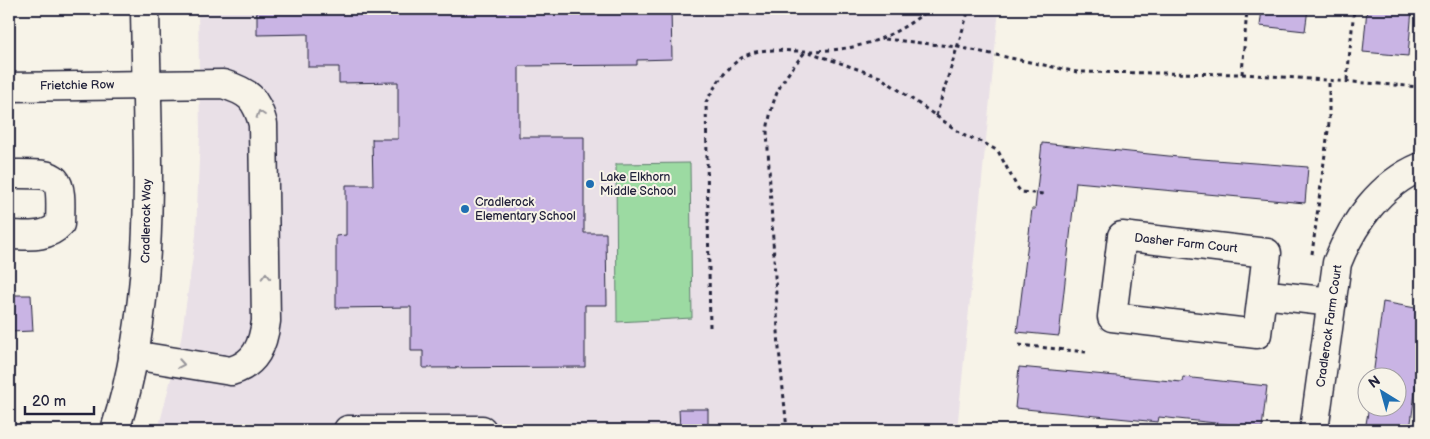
<svg xmlns="http://www.w3.org/2000/svg" width="1430" height="439" font-family="'Balsamiq Sans',sans-serif">
	<style>
		.built { fill: #e9e0e7 }
		.green { fill: #9cdaa2; stroke: #5f7e6e }
		.building { fill: #c9b4e4; stroke: #22223b }
		.lines { fill: none; stroke-linecap: round; stroke-linejoin: round }
		.minor-casing { stroke: #22223b; stroke-width: 31 }
		.path { stroke: #22223b; stroke-width: 3; stroke-dasharray: 4 4; stroke-linecap: butt }
		.minor { stroke: #f7f3e8; stroke-width: 28 }
		.oneway { stroke: #97959a }
		.poi-dot { fill: #1f6fb2; stroke: #f7f3e8; stroke-width: 2 }
		.labels { text-anchor: middle; stroke-width: 4; stroke-linejoin: round; paint-order: stroke }
		.street-label { font-size: 12px; fill: #22223b; stroke: #f7f3e8 }
		.poi-label { font-size: 12px; fill: #22223b; stroke: #f7f3e8; text-anchor: start }
	</style>
	<rect width="100%" height="100%" fill="#f7f3e8"/>
	<filter id="ink" filterUnits="userSpaceOnUse"><feTurbulence type="fractalNoise" baseFrequency=".02" numOctaves="2"/><feDisplacementMap in="SourceGraphic" scale="10" xChannelSelector="R" yChannelSelector="G"/><feConvolveMatrix kernelMatrix="1 2 1 2 8 2 1 2 1" color-interpolation-filters="sRGB"/></filter>
	<g filter="url(#ink)">
		<path class="built" d="M198,9H999L957,430H158L181,339L196,235L200,133Z"/>
		<path class="green" d="M690,163L692,318L617,322L616,164Z"/>
		<g class="building">
			<path d="M257,9H671L672,59L637,60V65L519,66V137H584V233H606L607,305H585V367L423,368V351H411V307L336,308V236L346,235V185H373L372,139H398V82L339,83V67H308V34L257,35Z"/>
			<path d="M1262,9H1308L1305,31L1260,26Z"/>
			<path d="M1367,9H1412L1408,56L1363,52Z"/>
			<path d="M1042,143L1188,158L1308,167L1305,203L1076,182L1059,336L1017,332L1032,209H1035Z"/>
			<path d="M9,295H31L33,331L9,332Z"/>
			<path d="M1383,302L1421,309V347L1410,430H1365L1369,406H1398V376H1373Z"/>
			<path d="M1019,367L1182,382L1183,377L1267,386L1262,428L1159,417L1158,422L1015,408Z"/>
			<path d="M679,409H708V430H680Z"/>
		</g>
		<g class="lines">
			<defs>
				<g id="minor">
					<path d="M9,87L223,84C249,92 256,98 263,124L266,321C263,345 256,364 231,371L133,355"/>
					<path d="M9,174C59,174 62,171 60,224C46,239 27,235 9,235"/>
					<path d="M1262,294L1257,334L1112,317L1122,236L1267,253L1262,294L1332,302"/>
					<path d="M115,430C159,295 147,149 145,9"/>
					<path d="M348,430H482"/>
					<path d="M1314,430L1337,263C1353,223 1380,184 1421,167"/>
				</g>
			</defs>
			<use href="#minor" class="minor-casing"/>
			<g class="path">
				<path d="M885,39L958,47L1077,72L1242,74L1421,87"/>
				<path d="M809,52L880,77L965,136L984,143L998,151L1017,187L1021,192L1044,194"/>
				<path d="M1242,74L1247,9"/>
				<path d="M1347,80L1354,9"/>
				<path d="M936,116L969,9"/>
				<path d="M1312,254L1329,123V79"/>
				<path d="M710,327L706,102C716,84 727,66 745,56C763,46 787,52 806,51C855,51 890,41 929,9"/>
				<path d="M1019,345L1086,352"/>
				<path d="M787,430L779,349L767,131C774,91 780,83 805,52"/>
			</g>
			<use href="#minor" class="minor"/>
		</g>
		<defs><path id="oneway-chevron" d="M-2-3.5L2.5 0L-2 3.5" fill="none" stroke-width="1.6" stroke-linecap="round" stroke-linejoin="round" transform="scale(1.25)"/></defs>
		<g class="oneway">
			<use href="#oneway-chevron" transform="translate(260 114) rotate(-108)"/>
			<use href="#oneway-chevron" transform="translate(266 276) rotate(-91)"/>
			<use href="#oneway-chevron" transform="translate(181 364) rotate(10)"/>
		</g>
	</g>
	<g class="poi-dot">
		<circle cx="590" cy="184" r="5"/>
		<circle cx="465" cy="209" r="5"/>
	</g>
	<g class="labels">
		<g class="street-label">
			<text transform="translate(77 85) rotate(-1)" y="4">Frietchie Row</text>
			<text transform="translate(146 221) rotate(-89)" y="4">Cradlerock Way</text>
			<text transform="translate(1186 243) rotate(6)" y="4">Dasher Farm Court</text>
			<text transform="translate(1329 326) rotate(-82)" y="4">Cradlerock Farm Court</text>
		</g>
		<g class="poi-label">
			<text x="600" y="181">Lake Elkhorn<tspan x="600" dy="14">Middle School</tspan></text>
			<text x="475" y="206">Cradlerock<tspan x="475" dy="14">Elementary School</tspan></text>
		</g>
	</g>
	<rect width="1430" height="439" fill="none" stroke="#f7f3e8" stroke-width="30"/>
	<rect x="15" y="15" width="1400" height="409" fill="none" stroke="#22223b" stroke-width="2" filter="url(#ink)"/>
	<g transform="translate(1382 392) rotate(323)"><circle r="24" fill="#f7f3e8" stroke="#a29fa3"/>
	<path d="M0-4L9 19L0 12L-9 19Z" fill="#1f6fb2"/>
	<text y="-8" font-size="14" font-weight="bold" text-anchor="middle" fill="#22223b">N</text>
	</g>
	<path d="M25 406v8h69v-8" fill="none" stroke="#22223b" stroke-width="2.5"/>
	<text x="32" y="406" font-size="15" fill="#22223b" stroke="#f7f3e8" stroke-width="4" paint-order="stroke">20 m</text>
</svg>
